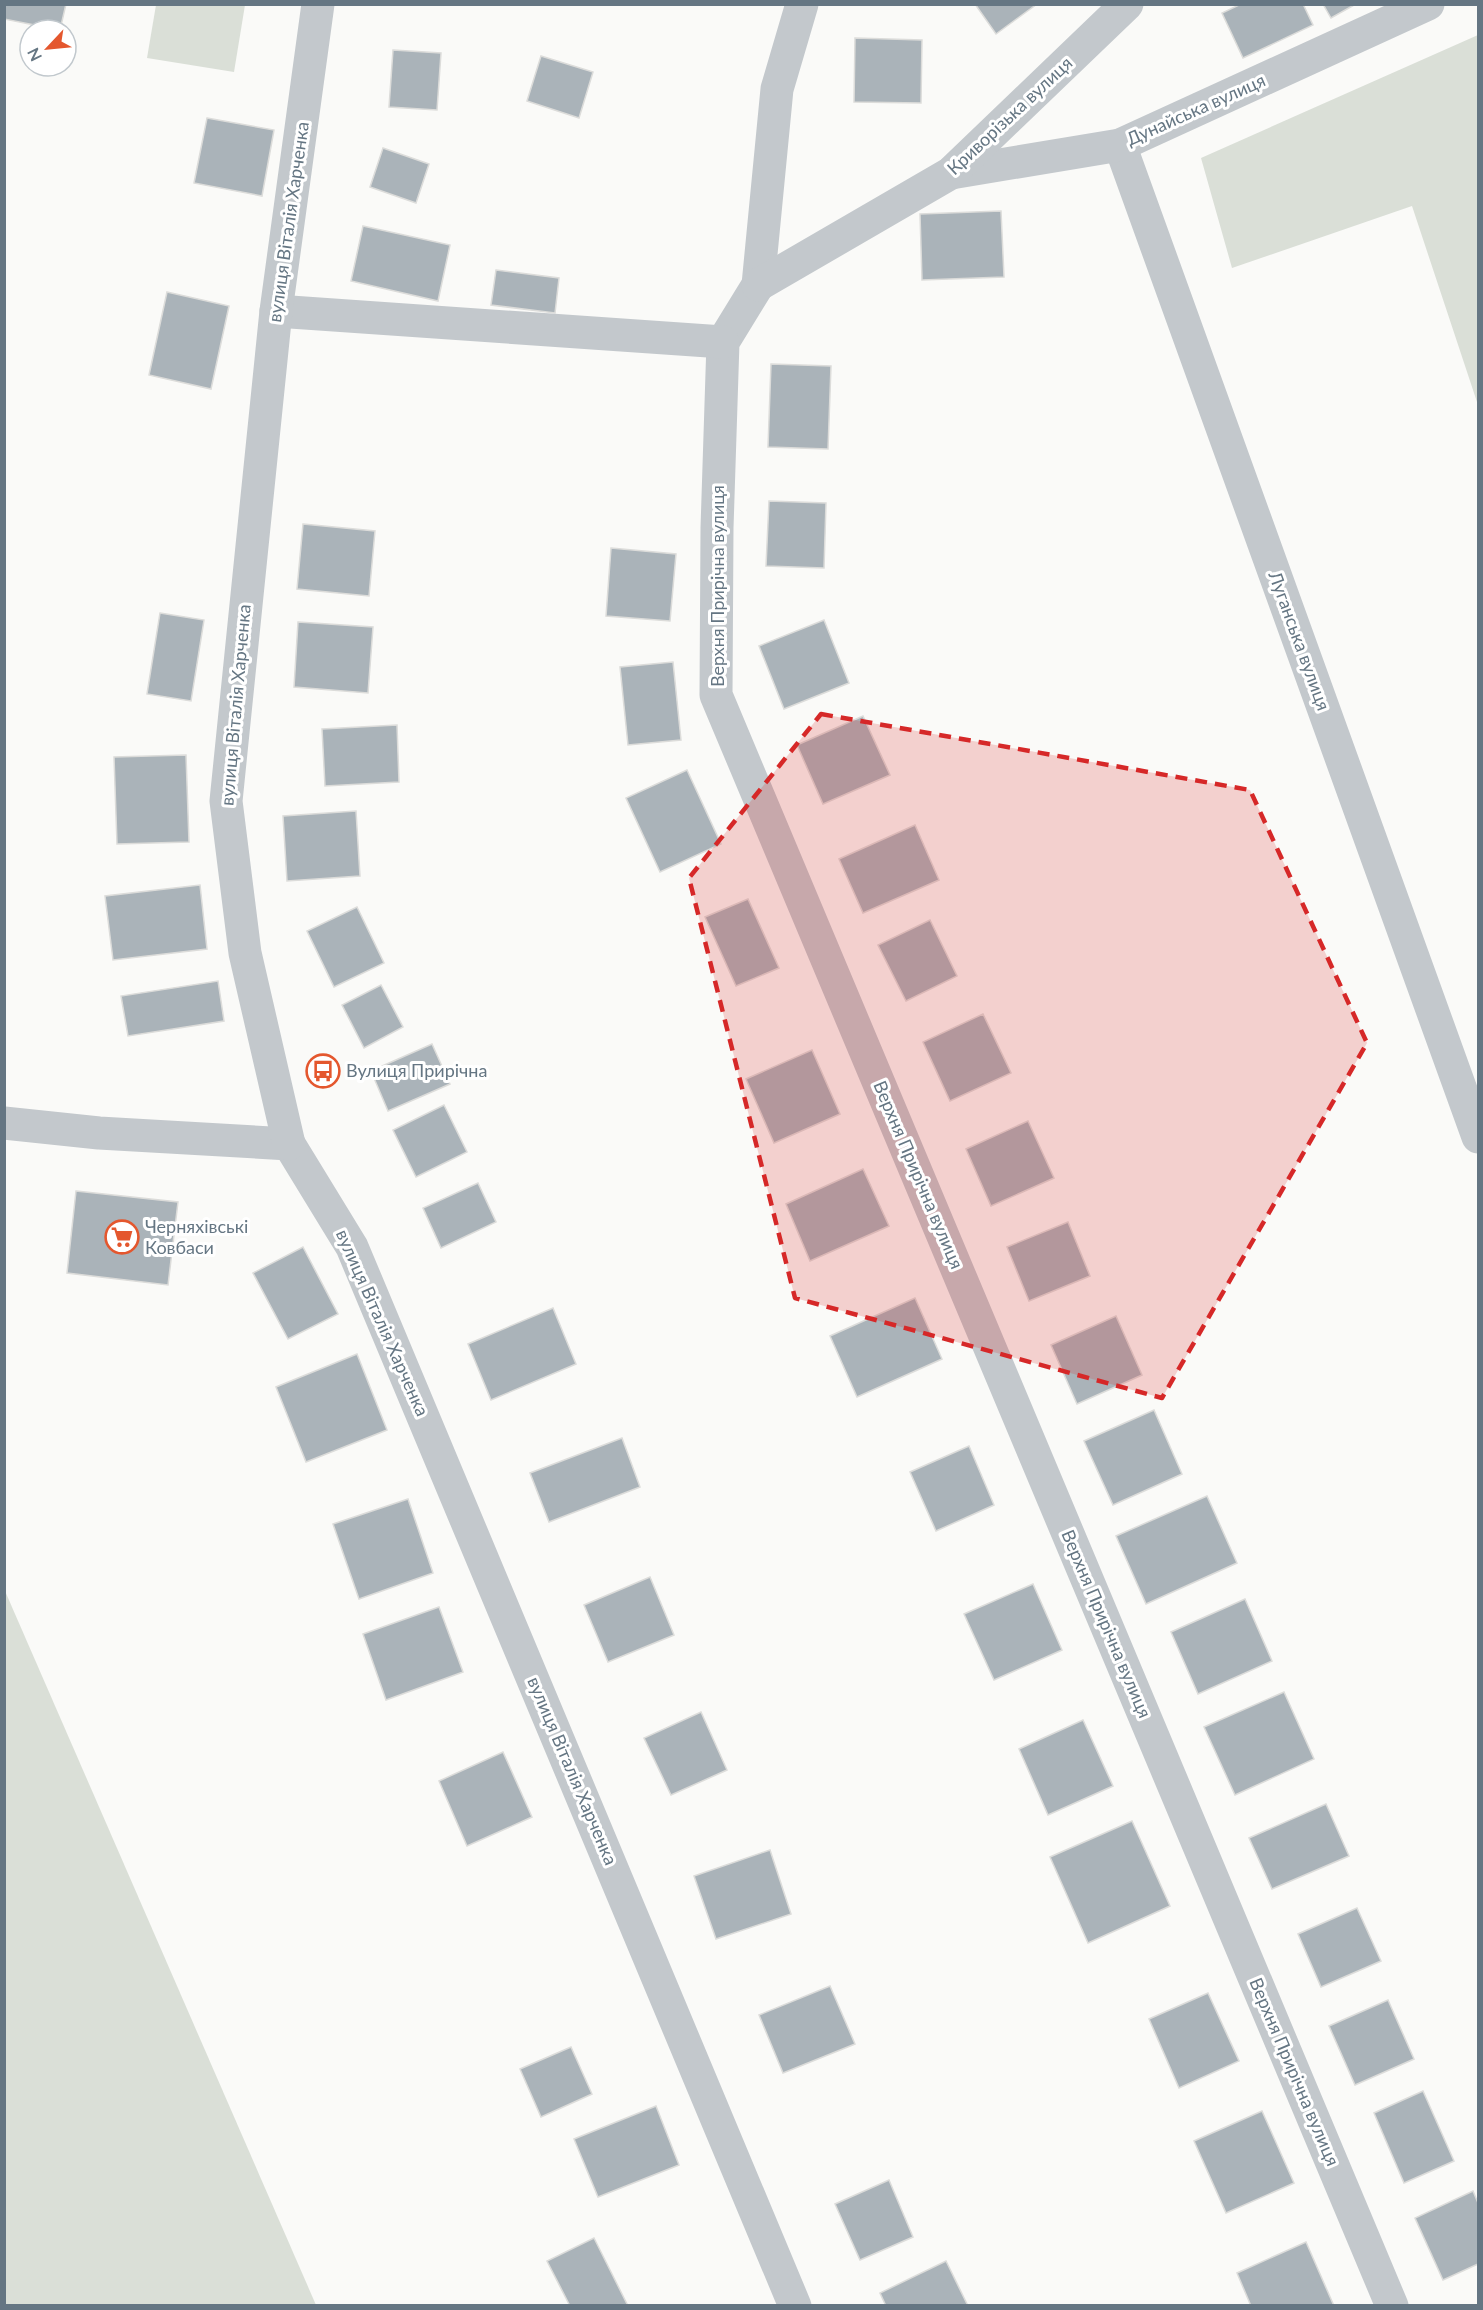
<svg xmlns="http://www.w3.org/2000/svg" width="1483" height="2310" font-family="Lato,sans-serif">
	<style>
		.green { fill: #dadfd7 }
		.building { fill: #aab3b9; stroke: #dcdcda; stroke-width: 1.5 }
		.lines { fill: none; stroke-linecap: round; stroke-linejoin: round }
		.minor { stroke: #c3c8cc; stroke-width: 33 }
		.tertiary { stroke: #c3c8cc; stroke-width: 33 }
		.marked { fill: #d62828; fill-opacity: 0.2; stroke: #d62828; stroke-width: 4.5; stroke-dasharray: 12 8; stroke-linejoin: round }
		.labels { text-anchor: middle; stroke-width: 6; stroke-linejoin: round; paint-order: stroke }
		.street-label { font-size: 18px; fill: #657683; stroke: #fff }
		.poi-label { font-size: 18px; fill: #657683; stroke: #fff; text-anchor: start }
	</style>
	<rect width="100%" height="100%" fill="#fafaf8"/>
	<g class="green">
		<path d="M156,5H245L234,72L147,58Z"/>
		<path d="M1478,35V405L1412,206L1232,268L1201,158Z"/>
		<path d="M4,1591H5L316,2305H5Z"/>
	</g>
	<g class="building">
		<path d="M4,4H66L60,30L4,19Z"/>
		<path d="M975,4H1037L996,34Z"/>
		<path d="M1241,4H1303L1313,25L1243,58L1222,13Z"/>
		<path d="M1323,4H1356L1331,18Z"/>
		<path d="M855,38L922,40L921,103L854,102Z"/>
		<path d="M393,50L441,53L437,110L389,107Z"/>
		<path d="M541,56L593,72L579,118L527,101Z"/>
		<path d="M207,118L274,130L262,196L194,183Z"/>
		<path d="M383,148L429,164L416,203L370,187Z"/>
		<path d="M1001,211L1004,277L922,280L920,214Z"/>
		<path d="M363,226L450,245L438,301L351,281Z"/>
		<path d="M496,270L559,278L555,313L491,305Z"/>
		<path d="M167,292L229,306L211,389L149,375Z"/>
		<path d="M771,364L831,366L828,449L768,447Z"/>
		<path d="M769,501L826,503L824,568L766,566Z"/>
		<path d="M303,524L375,531L369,596L297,589Z"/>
		<path d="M611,548L676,554L670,621L606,616Z"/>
		<path d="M160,613L204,620L191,701L147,694Z"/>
		<path d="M824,620L849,683L784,709L759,646Z"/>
		<path d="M298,622L373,627L368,693L294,687Z"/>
		<path d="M673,662L681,740L628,745L620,667Z"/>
		<path d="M863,716L890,775L823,804L797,745Z"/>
		<path d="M397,725L399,782L325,786L322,729Z"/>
		<path d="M186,755L189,842L117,844L114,757Z"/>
		<path d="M687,770L721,844L660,872L626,798Z"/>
		<path d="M356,811L360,876L287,881L283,816Z"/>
		<path d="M915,825L939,880L863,913L839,859Z"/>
		<path d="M200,885L207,949L113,960L105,896Z"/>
		<path d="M748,899L779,968L736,986L705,917Z"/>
		<path d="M357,907L384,963L334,987L307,931Z"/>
		<path d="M930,920L957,976L906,1001L878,945Z"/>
		<path d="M218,981L224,1021L128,1036L121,996Z"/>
		<path d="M381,985L403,1027L364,1048L342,1005Z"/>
		<path d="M983,1014L1011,1073L950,1101L923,1042Z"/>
		<path d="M432,1044L450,1084L388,1111L371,1071Z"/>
		<path d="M812,1050L840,1114L774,1143L746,1079Z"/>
		<path d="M444,1105L467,1152L416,1177L393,1130Z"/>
		<path d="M1028,1121L1054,1178L991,1206L966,1149Z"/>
		<path d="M863,1169L889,1226L810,1261L786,1204Z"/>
		<path d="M478,1183L496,1222L441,1248L423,1208Z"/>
		<path d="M76,1191L178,1202L168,1285L67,1273Z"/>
		<path d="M1068,1222L1090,1276L1029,1301L1007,1247Z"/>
		<path d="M303,1247L338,1314L288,1339L253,1273Z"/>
		<path d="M915,1298L942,1359L857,1397L830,1336Z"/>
		<path d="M553,1308L576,1364L491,1400L468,1344Z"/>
		<path d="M1116,1316L1142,1375L1077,1404L1051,1345Z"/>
		<path d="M357,1354L387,1430L306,1462L276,1387Z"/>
		<path d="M1154,1410L1182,1474L1113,1505L1084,1441Z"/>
		<path d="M622,1438L640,1487L549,1522L530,1473Z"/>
		<path d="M969,1446L994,1505L936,1531L910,1472Z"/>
		<path d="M1207,1496L1237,1563L1146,1604L1116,1536Z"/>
		<path d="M408,1499L433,1573L359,1599L333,1524Z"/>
		<path d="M650,1577L674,1635L608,1662L584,1605Z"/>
		<path d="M1033,1584L1062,1650L994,1680L964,1614Z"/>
		<path d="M1245,1599L1272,1661L1198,1694L1171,1632Z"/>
		<path d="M439,1607L463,1672L386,1700L363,1634Z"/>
		<path d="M1284,1692L1314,1759L1235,1795L1204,1727Z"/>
		<path d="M701,1712L727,1770L671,1795L644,1738Z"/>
		<path d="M1083,1720L1113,1786L1048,1815L1019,1749Z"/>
		<path d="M503,1752L532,1817L467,1846L439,1781Z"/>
		<path d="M1326,1804L1349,1856L1272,1889L1249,1838Z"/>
		<path d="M1132,1821L1170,1906L1088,1943L1050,1857Z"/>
		<path d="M770,1850L791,1914L716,1939L694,1876Z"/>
		<path d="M1357,1908L1381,1961L1321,1987L1298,1934Z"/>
		<path d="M830,1986L855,2044L783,2073L759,2015Z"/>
		<path d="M1208,1993L1239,2061L1179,2088L1149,2019Z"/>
		<path d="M1388,2000L1414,2059L1355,2085L1329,2026Z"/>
		<path d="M571,2047L592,2094L541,2117L520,2069Z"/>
		<path d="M1423,2091L1454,2161L1404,2183L1374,2113Z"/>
		<path d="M656,2106L679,2165L598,2197L574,2139Z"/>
		<path d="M1262,2111L1294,2183L1226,2213L1194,2141Z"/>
		<path d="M889,2180L913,2237L860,2260L835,2204Z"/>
		<path d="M1473,2191L1478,2203V2264L1443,2280L1415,2218Z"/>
		<path d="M594,2238L628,2306H570L547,2261Z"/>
		<path d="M1306,2242L1334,2306H1251L1237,2273Z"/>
		<path d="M946,2261L968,2306H886L880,2293Z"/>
	</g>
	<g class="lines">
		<g class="minor">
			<path d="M802,4L777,89L758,285L723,342L717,528L716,695L1392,2306"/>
			<path d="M1120,145L1478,1137"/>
			<path d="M951,173L1120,145L1428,4"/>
			<path d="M758,285L951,173L1127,4"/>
			<path d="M276,311L723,342"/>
			<path d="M4,1123L99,1133L289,1144L352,1247L795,2306"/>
		</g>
		<path class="tertiary" d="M289,1144L245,953L226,801L276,311L318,4"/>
	</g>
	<path class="marked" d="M821,714L1250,790L1367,1043L1162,1398L795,1298L689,878Z"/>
	<defs>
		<symbol id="bus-ring" viewBox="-11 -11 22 22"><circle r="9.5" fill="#fff" stroke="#e4572e" stroke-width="1.5"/><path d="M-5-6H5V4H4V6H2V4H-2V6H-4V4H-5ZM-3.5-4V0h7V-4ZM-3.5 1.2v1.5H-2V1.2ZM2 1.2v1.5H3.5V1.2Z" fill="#e4572e"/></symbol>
		<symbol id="supermarket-ring" viewBox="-11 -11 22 22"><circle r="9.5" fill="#fff" stroke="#e4572e" stroke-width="1.5"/><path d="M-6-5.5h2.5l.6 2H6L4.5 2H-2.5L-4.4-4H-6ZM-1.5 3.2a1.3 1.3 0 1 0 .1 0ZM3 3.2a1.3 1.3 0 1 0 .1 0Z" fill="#e4572e"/></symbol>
	</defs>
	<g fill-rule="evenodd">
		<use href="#bus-ring" x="304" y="1052" width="38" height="38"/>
		<use href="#supermarket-ring" x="103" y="1218" width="38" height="38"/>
	</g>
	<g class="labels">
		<g class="street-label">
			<text transform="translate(1196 110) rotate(-24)" y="6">Дунайська вулиця</text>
			<text transform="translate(1010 116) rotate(-43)" y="6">Криворізька вулиця</text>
			<text transform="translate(289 222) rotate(-82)" y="6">вулиця Віталія Харченка</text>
			<text transform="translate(718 586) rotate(-90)" y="6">Верхня Прирічна вулиця</text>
			<text transform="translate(1299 641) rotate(70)" y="6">Луганська вулиця</text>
			<text transform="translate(236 705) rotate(-85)" y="6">вулиця Віталія Харченка</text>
			<text transform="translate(918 1175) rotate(67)" y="6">Верхня Прирічна вулиця</text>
			<text transform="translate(382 1323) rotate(66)" y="6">вулиця Віталія Харченка</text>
			<text transform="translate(1106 1624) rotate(67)" y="6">Верхня Прирічна вулиця</text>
			<text transform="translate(572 1771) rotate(67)" y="6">вулиця Віталія Харченка</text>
			<text transform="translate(1294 2072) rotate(67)" y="6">Верхня Прирічна вулиця</text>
		</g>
		<g class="poi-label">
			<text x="346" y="1077">Вулиця Прирічна</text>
			<text x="145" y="1233">Черняхівські<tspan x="145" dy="21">Ковбаси</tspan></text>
		</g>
	</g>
	<rect width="1483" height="2310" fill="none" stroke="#657683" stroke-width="12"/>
	<g transform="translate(48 48) rotate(244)"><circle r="28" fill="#ffffff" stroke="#c1c8cd" stroke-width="1.5"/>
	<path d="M0-4.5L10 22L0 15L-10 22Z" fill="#e4572e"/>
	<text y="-9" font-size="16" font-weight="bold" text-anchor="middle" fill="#657683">N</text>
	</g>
</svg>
